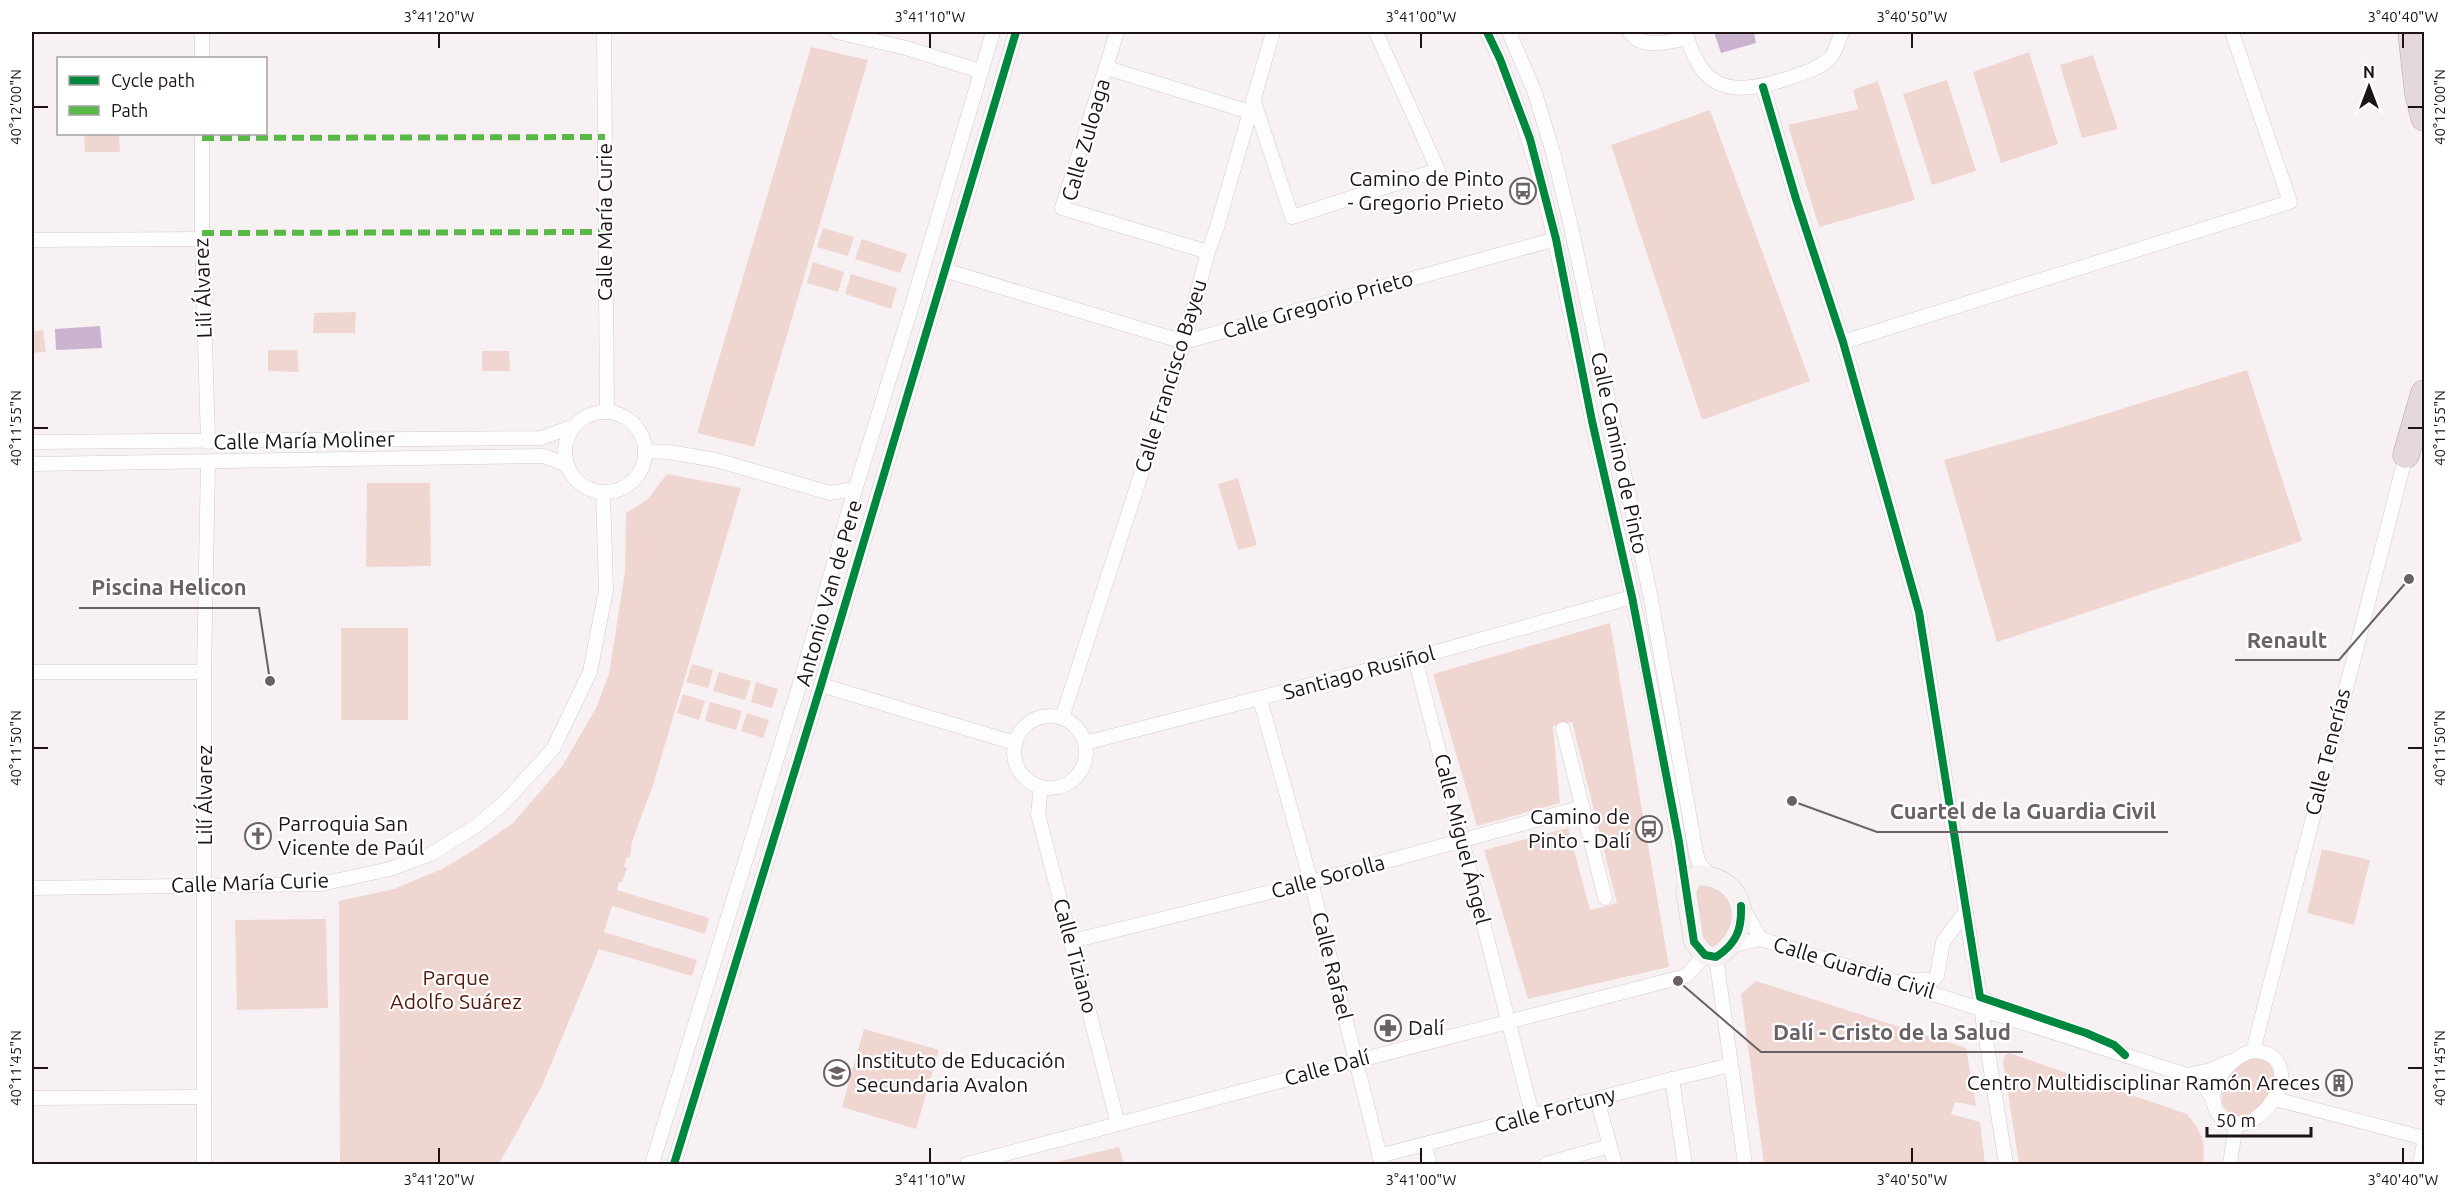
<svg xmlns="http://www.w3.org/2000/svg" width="2456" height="1196" font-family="Ubuntu,sans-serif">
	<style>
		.green { fill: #f0d6d1 }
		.water { fill: #c9b3cf }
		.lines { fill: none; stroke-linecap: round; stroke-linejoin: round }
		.street-casing { stroke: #d4cbce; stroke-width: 15 }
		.secondary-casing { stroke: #d4cbce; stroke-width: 21 }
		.highway-casing { stroke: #b5a5a8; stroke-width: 27 }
		.street { stroke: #fefdfd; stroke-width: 14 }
		.secondary { stroke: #f6f2f2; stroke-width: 20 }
		.highway { stroke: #e5d8da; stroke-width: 26 }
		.quiet { stroke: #58b947; stroke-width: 6; stroke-dasharray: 12 6; stroke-linecap: butt }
		.cycleway-casing { stroke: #fff; stroke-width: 11 }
		.cycleway { stroke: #00873e; stroke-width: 8 }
		.ticks { fill: none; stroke: #1d1317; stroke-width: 2 }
		.labels { text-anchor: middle; stroke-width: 4.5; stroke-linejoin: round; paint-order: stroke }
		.street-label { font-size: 21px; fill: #1d1317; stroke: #fff }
		.poi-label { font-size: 21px; fill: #1d1317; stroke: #fff; text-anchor: end }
		.park-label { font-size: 21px; fill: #57190c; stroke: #fff }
		.leader { fill: none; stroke: #6a6164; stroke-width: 2 }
		.callout-dot { fill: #6a6164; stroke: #fff; stroke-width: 2 }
		.callout-label { font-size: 22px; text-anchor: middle; font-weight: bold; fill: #6a6164; stroke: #fff; stroke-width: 4.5; stroke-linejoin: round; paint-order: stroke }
		.neatline { fill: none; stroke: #1d1317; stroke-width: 2 }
		.ticks-label { font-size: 15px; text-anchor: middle; fill: #1d1317 }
	</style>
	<rect width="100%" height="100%" fill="#f8f1f4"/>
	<g class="green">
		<path d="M811,47L868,60L754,447L697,433Z"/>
		<path d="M2029,52L2058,144L2001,163L1973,72Z"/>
		<path d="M2093,55L2118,129L2082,138L2060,65Z"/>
		<path d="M1947,80L1976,171L1932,185L1903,94Z"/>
		<path d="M1878,81L1915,200L1819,227L1788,125L1858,109L1853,90Z"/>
		<path d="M1710,110L1810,381L1702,420L1611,145Z"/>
		<path d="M84,134H119L120,152H85Z"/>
		<path d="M823,228L854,237L848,256L817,247Z"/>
		<path d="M862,239L907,254L900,273L855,259Z"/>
		<path d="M813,262L844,272L838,292L807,283Z"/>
		<path d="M851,274L897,288L891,309L845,294Z"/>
		<path d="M356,312L355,333H313L314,313Z"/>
		<path d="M43,330L46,352L32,353V331Z"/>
		<path d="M268,350H297L299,372L268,371Z"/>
		<path d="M482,351H509L510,371H482Z"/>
		<path d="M2247,370L2302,541L1997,642L1944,460L2063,427Z"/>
		<path d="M667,474L741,488L653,785L632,842L630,857H627L624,867L627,868L622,882H619L617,890L709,918L705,934L612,906L604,932L697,960L692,976L599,949L542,1086L499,1164H340L339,901L394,889L442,869L477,848L513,823L563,765L596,708L609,674L625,572L626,513L647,500Z"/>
		<path d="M1238,478L1257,545L1238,550L1218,484Z"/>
		<path d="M367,483H430L431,566L366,567Z"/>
		<path d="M1610,623L1669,967L1528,999L1484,850L1568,828L1590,910L1617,903L1572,722L1553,726L1560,803L1477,826L1433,674Z"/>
		<rect x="341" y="628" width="67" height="92"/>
		<path d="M692,664L713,670L708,688L686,682Z"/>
		<path d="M719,672L751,681L745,700L713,691Z"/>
		<path d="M756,682L778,689L772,708L751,702Z"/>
		<path d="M683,694L705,701L699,720L677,713Z"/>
		<path d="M710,702L742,711L736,730L705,721Z"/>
		<path d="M747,713L769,720L763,738L741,731Z"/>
		<path d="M2322,849L2370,860L2354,925L2307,913Z"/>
		<path d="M1699,883C1722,888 1743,907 1731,932C1727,938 1718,944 1713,949L1703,945L1694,891Z"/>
		<path d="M326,919L328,1008L237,1010L235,920Z"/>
		<path d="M1756,981L1966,1048L1976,1106L1955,1102L1951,1114L1980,1122L1985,1164H1764L1741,994Z"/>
		<path d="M864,1029L939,1050L916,1129L842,1107Z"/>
		<path d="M2009,1053L2187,1114C2202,1134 2206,1139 2203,1164H2019L2003,1062L2005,1055Z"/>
		<path d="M2257,1057C2294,1062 2262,1127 2230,1115L2222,1104C2220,1080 2234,1063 2257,1057Z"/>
		<path d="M1119,1147L1124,1164H1048Z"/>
	</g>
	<g class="water">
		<path d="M1714,32H1756L1754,33L1756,43L1721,53Z"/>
		<path d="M100,326L102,348L56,350L55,329Z"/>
	</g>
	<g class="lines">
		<defs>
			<g id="street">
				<path d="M604,32L607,412"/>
				<path d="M837,32L906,48L980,71"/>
				<path d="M1117,32L1062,208L1208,252"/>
				<path d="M1487,32C1545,154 1564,288 1592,420C1604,479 1620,537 1632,596C1653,694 1672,792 1686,891"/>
				<path d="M1509,32L1535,93L1554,156L1572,231L1650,594L1696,853L1699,863L1709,876"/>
				<path d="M1630,32C1641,50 1669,42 1687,38"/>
				<path d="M1686,32C1687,41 1691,49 1695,57C1713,98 1752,90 1786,79C1803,73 1818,70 1831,57C1836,50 1839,39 1842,32"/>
				<path d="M202,58V32"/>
				<path d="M1107,68L1250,112"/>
				<path d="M1763,87L1796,199L1843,342L1919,612L1973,957"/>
				<path d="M1253,99L1292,217L1438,170L1376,32"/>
				<path d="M202,134V239L208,442"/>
				<path d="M32,240L202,239"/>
				<path d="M944,270L1184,342L1556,239"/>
				<path d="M1843,342L2290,202L2232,32"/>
				<circle cx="605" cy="452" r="40"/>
				<path d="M32,442L541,438L574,426"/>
				<path d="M645,451L669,452L716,460L830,493L855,489"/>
				<path d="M32,464L544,456L567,465"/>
				<path d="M1415,658L1533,1117"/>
				<path d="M32,672H204"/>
				<path d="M821,685L1015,743"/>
				<path d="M1260,699L1311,882L1382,1164"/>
				<circle cx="1050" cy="752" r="36"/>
				<path d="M1062,718L1184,342L1208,252L1217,227L1273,32"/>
				<path d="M1563,729L1605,898"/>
				<path d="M1085,743L1415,658L1632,597"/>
				<path d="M1041,787L1038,814L1118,1124"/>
				<path d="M32,888L321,884L390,869L431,854L476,826L503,804L553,749L590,672L606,590L603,492"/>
				<path d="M1742,907L1761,939"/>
				<path d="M1761,939L2187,1075L2205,1087L2214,1101"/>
				<path d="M1072,941L1311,882L1583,807"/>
				<path d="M1730,946L1761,939"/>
				<path d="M1716,957L1745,1164"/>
				<path d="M1976,972L1980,997L1995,1004"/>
				<path d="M1910,980H1933L1937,976L1943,942L1966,911"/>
				<path d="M1981,1008L2006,1164"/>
				<path d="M2253,1051L2406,455"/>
				<path d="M2253,1051C2314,1054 2262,1142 2226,1121C2196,1102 2225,1057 2253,1051Z"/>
				<path d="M2187,1075L2211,1070L2228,1062"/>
				<path d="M1672,1079L1685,1164"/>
				<path d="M32,1098L204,1097"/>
				<path d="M1597,1099L1615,1164"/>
				<path d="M2275,1099L2424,1138"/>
				<path d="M1424,1144L1430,1164"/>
				<path d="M1379,1156L1672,1079L1731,1065"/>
				<path d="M204,1164V672L208,462"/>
				<path d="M652,1164L801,680L848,513L910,312L993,32"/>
				<path d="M674,1164L821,685L1016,32"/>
				<path d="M967,1164L1356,1061L1682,977L1687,975L1705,955"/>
				<path d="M1546,1164L1609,1146"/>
				<path d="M2230,1164L2236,1123"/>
				<path d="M2420,1164L2424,1143"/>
			</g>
			<path id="secondary" d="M1698,875C1747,877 1757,931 1716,957L1705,955L1694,942L1686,891L1692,879Z"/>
			<g id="highway">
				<path d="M2411,32L2418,94L2424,118"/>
				<path d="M2406,455L2424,393"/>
			</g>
		</defs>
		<use href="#street" class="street-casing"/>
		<use href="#secondary" class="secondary-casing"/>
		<use href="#highway" class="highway-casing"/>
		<use href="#street" class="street"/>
		<use href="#secondary" class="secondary"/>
		<use href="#highway" class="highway"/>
		<g class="quiet">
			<path d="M202,138L605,137"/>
			<path d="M202,233L605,232"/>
		</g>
		<defs>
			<g id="cycleway">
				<path d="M1487,32L1500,59L1530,139L1556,239L1592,421L1632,597L1679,842L1694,942L1705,955L1716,957C1736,944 1742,930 1741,906"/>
				<path d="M1763,87L1796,199L1843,342L1919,612L1980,997L2086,1033L2114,1045L2125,1055"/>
				<path d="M674,1164L821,685L1016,32"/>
			</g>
		</defs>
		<use href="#cycleway" class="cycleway-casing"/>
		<use href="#cycleway" class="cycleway"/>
	</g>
	<path class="ticks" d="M439,33V48M930,33V48M1421,33V48M1912,33V48M2403,33V48M33,107H48M2408,107H2423M33,428H48M2408,428H2423M33,748H48M2408,748H2423M33,1068H48M2408,1068H2423M439,1148V1163M930,1148V1163M1421,1148V1163M1912,1148V1163M2403,1148V1163"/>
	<defs>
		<symbol id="bus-ring" viewBox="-11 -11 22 22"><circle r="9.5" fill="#fff" stroke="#6a6164" stroke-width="1.5"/><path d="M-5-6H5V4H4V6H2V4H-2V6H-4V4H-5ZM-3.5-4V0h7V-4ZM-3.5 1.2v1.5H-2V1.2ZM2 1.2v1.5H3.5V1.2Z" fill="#6a6164"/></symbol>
		<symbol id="church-ring" viewBox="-11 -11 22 22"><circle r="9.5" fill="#fff" stroke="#6a6164" stroke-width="1.5"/><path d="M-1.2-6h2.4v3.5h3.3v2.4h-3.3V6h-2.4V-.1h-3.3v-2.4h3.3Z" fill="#6a6164"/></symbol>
		<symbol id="pharmacy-ring" viewBox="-11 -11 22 22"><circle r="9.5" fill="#fff" stroke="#6a6164" stroke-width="1.5"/><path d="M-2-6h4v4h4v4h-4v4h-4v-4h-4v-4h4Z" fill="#6a6164"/></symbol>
		<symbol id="school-ring" viewBox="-11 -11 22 22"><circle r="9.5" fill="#fff" stroke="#6a6164" stroke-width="1.5"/><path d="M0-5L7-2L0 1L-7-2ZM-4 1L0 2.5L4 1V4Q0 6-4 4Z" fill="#6a6164"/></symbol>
		<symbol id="building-ring" viewBox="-11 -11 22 22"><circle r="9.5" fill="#fff" stroke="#6a6164" stroke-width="1.5"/><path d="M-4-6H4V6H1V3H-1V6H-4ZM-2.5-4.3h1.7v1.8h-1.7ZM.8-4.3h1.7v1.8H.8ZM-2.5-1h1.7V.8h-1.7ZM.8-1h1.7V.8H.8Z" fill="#6a6164"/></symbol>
	</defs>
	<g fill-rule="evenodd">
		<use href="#bus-ring" x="1508" y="176" width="30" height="30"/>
		<use href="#bus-ring" x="1634" y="814" width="30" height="30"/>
		<use href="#church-ring" x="243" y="821" width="30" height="30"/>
		<use href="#pharmacy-ring" x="1373" y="1013" width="30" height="30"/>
		<use href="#school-ring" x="822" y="1058" width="30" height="30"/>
		<use href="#building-ring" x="2324" y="1068" width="30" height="30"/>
	</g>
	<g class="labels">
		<g class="street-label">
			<text transform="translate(1086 140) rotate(-74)" y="7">Calle Zuloaga</text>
			<text transform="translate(605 222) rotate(-90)" y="7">Calle María Curie</text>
			<text transform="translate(203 288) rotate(-92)" y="7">Lilí Álvarez</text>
			<text transform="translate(1318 305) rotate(-16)" y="7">Calle Gregorio Prieto</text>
			<text transform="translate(1171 376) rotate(-73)" y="7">Calle Francisco Bayeu</text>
			<text transform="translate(304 441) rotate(-1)" y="7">Calle María Moliner</text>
			<text transform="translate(1619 453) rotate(78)" y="7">Calle Camino de Pinto</text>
			<text transform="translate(829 593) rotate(-74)" y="7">Antonio Van de Pere</text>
			<text transform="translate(1359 673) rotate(-15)" y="7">Santiago Rusiñol</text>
			<text transform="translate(2328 752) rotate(-76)" y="7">Calle Tenerías</text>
			<text transform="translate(205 795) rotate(-90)" y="7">Lilí Álvarez</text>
			<text transform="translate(1462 839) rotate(76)" y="7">Calle Miguel Ángel</text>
			<text transform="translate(1328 877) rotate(-15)" y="7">Calle Sorolla</text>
			<text transform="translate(250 883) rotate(-2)" y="7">Calle María Curie</text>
			<text transform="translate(1075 956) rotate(75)" y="7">Calle Tiziano</text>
			<text transform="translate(1332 966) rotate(76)" y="7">Calle Rafael</text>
			<text transform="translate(1854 968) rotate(17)" y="7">Calle Guardia Civil</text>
			<text transform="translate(1327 1068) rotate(-15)" y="7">Calle Dalí</text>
			<text transform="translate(1555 1110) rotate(-15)" y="7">Calle Fortuny</text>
		</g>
		<g class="poi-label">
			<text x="1504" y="186">Camino de Pinto<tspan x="1504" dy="24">- Gregorio Prieto</tspan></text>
			<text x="1630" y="824">Camino de<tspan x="1630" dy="24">Pinto - Dalí</tspan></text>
			<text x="278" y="831" text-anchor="start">Parroquia San<tspan x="278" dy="24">Vicente de Paúl</tspan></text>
			<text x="1408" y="1035" text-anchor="start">Dalí</text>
			<text x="856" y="1068" text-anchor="start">Instituto de Educación<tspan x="856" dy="24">Secundaria Avalon</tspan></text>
			<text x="2320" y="1090">Centro Multidisciplinar Ramón Areces</text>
		</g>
		<g class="park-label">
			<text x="456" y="985">Parque<tspan x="456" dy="24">Adolfo Suárez</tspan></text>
		</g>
	</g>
	<path class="leader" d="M270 681L259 608H79M2409 579L2339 660H2235M1792 801L1877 832H2168M1678 981L1761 1052H2023"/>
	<g class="callout-dot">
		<circle cx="270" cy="681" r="6"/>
		<circle cx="2409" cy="579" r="6"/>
		<circle cx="1792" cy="801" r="6"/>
		<circle cx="1678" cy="981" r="6"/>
	</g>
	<g class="callout-label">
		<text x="169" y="595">Piscina Helicon</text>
		<text x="2287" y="648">Renault</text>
		<text x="2023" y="819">Cuartel de la Guardia Civil</text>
		<text x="1892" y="1040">Dalí - Cristo de la Salud</text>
	</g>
	<rect width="2456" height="1196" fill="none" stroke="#ffffff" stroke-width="66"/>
	<rect x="57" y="57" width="210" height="78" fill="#ffffff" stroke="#a5a1a2" stroke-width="1.5"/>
	<rect x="69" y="76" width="30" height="9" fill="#00873e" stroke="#a5a1a2" stroke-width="1.5"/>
	<text x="111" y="87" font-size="18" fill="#1d1317">Cycle path</text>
	<rect x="69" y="106" width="30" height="9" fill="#58b947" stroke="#a5a1a2" stroke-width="1.5"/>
	<text x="111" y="117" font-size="18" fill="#1d1317">Path</text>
	<g transform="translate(2369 87)" stroke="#ffffff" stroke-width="4.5" paint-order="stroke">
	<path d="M0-4.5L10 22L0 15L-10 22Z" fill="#1d1317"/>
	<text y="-9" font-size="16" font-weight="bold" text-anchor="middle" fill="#1d1317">N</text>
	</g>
	<path d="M2207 1127v9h104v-9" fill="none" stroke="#1d1317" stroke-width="3"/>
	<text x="2216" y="1127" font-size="18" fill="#1d1317" stroke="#ffffff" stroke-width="4.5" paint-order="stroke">50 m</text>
	<rect x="33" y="33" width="2390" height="1130" class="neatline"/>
	<g class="ticks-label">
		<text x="439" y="22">3°41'20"W</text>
		<text x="930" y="22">3°41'10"W</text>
		<text x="1421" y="22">3°41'00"W</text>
		<text x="1912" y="22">3°40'50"W</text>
		<text x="2403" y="22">3°40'40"W</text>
		<text transform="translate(16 107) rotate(-90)" y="5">40°12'00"N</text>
		<text transform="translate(2440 107) rotate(-90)" y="5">40°12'00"N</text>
		<text transform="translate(16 428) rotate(-90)" y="5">40°11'55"N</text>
		<text transform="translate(2440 428) rotate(-90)" y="5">40°11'55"N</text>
		<text transform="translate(16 748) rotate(-90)" y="5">40°11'50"N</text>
		<text transform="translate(2440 748) rotate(-90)" y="5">40°11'50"N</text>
		<text transform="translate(16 1068) rotate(-90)" y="5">40°11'45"N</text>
		<text transform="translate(2440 1068) rotate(-90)" y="5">40°11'45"N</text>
		<text x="439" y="1185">3°41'20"W</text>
		<text x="930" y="1185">3°41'10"W</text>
		<text x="1421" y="1185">3°41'00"W</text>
		<text x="1912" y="1185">3°40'50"W</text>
		<text x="2403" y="1185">3°40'40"W</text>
	</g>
</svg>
